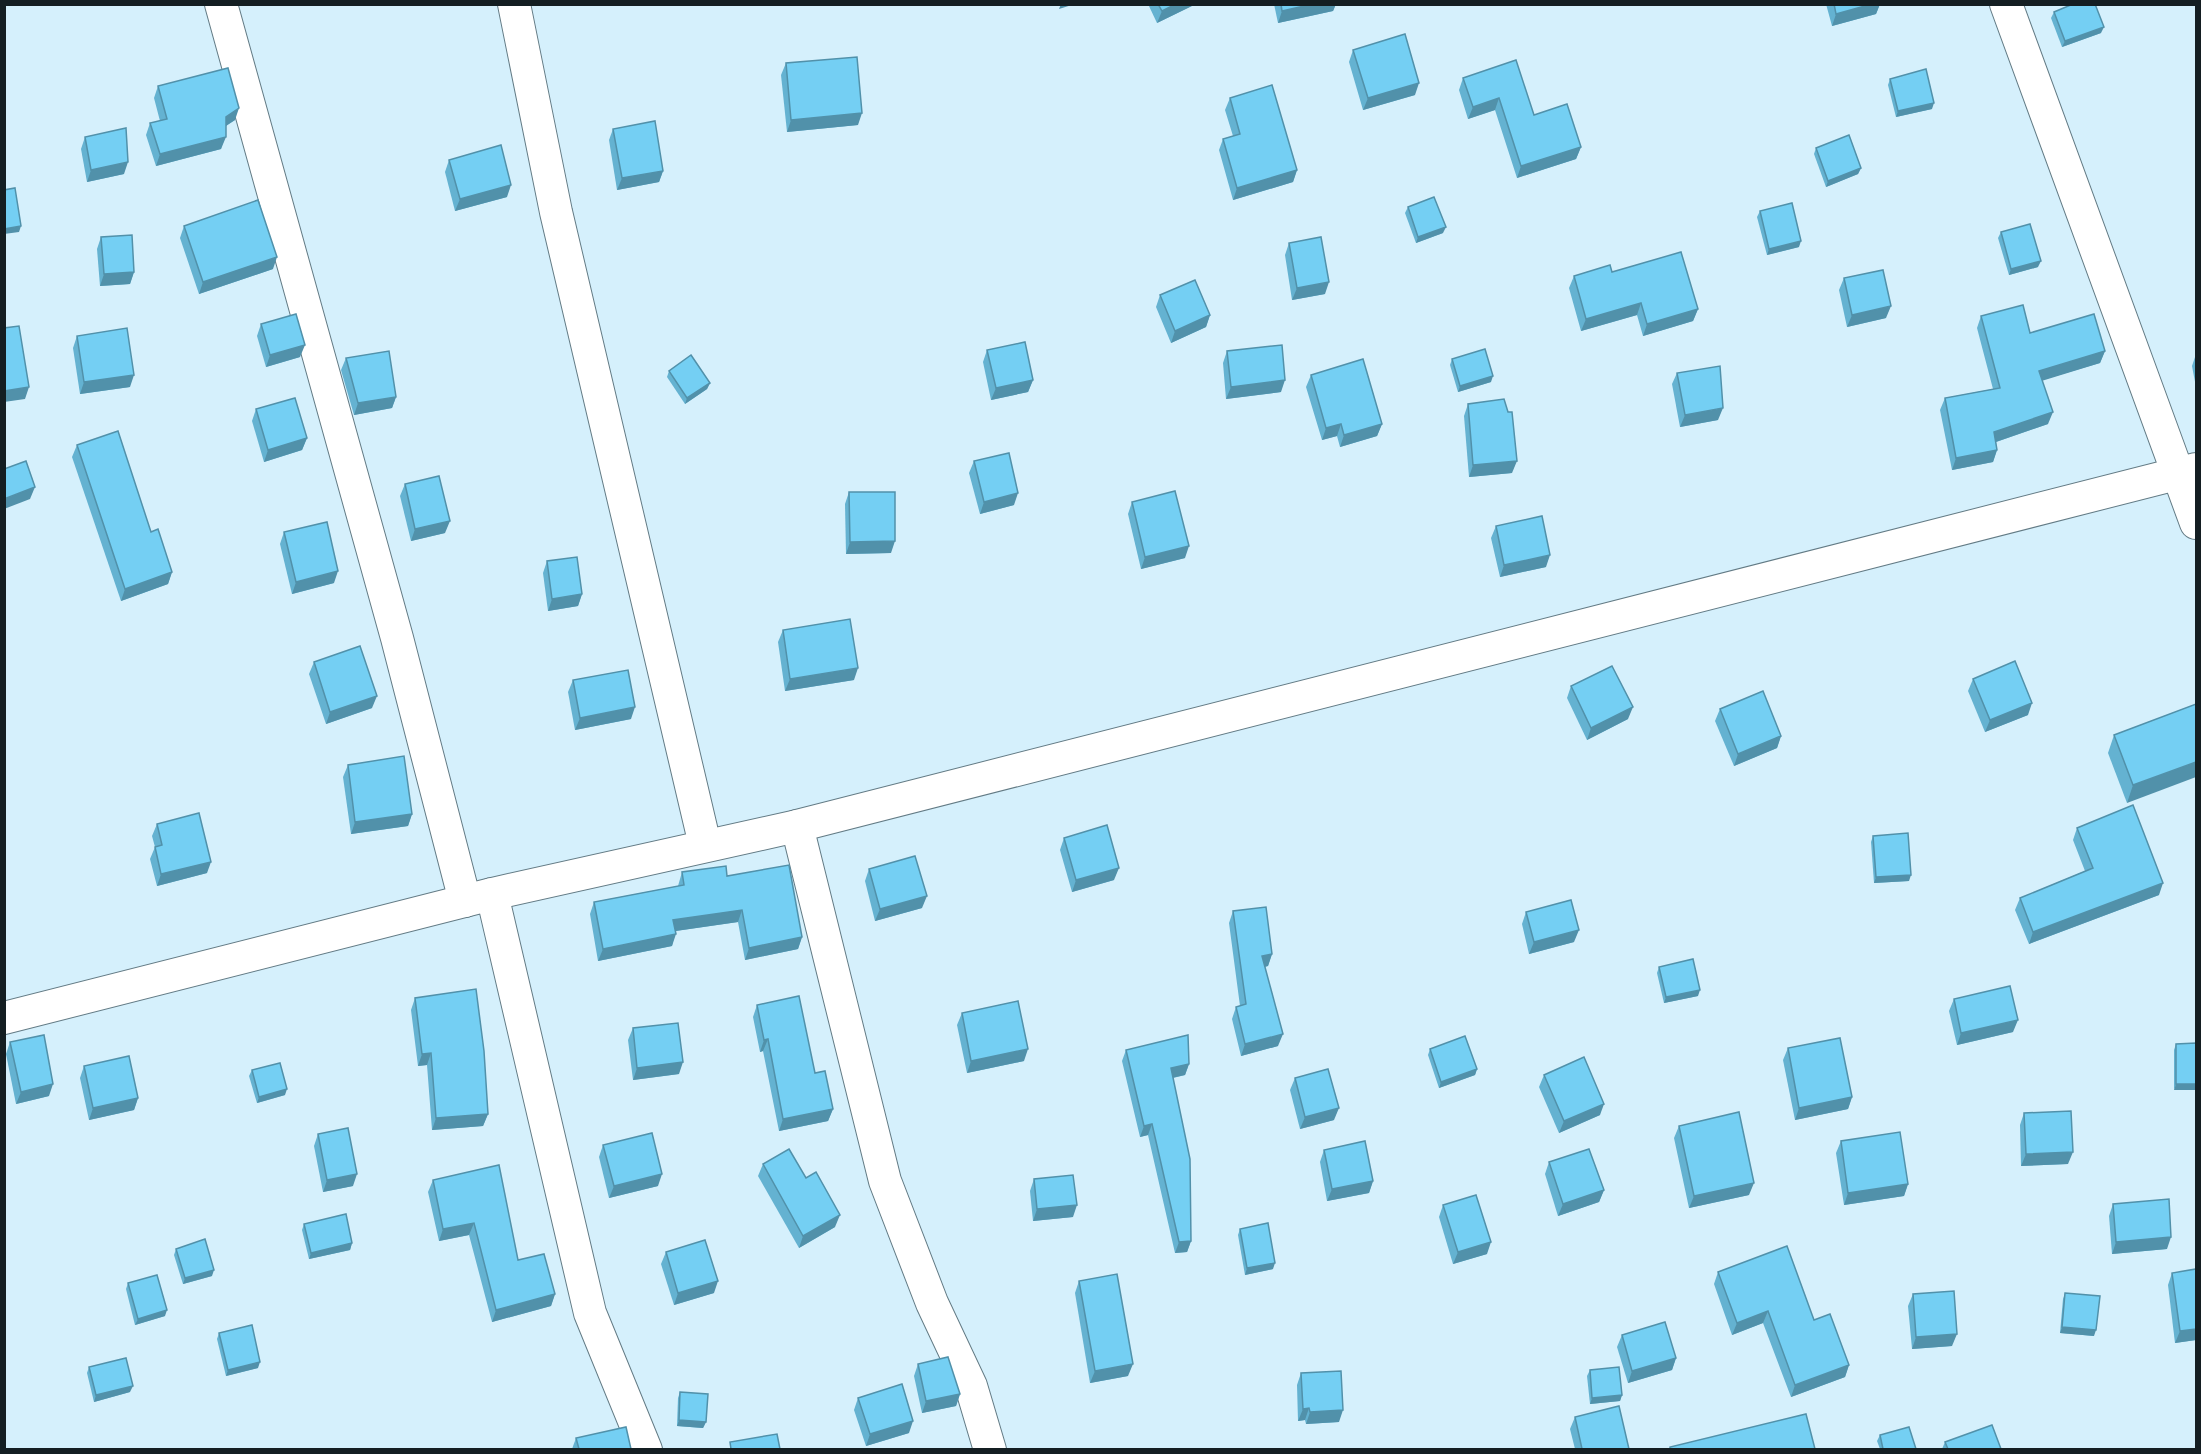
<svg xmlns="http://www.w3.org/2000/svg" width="2201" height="1454" font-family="Ubuntu,sans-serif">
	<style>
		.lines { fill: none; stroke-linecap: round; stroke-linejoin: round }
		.street-casing { stroke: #637b85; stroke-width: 34 }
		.street { stroke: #fff; stroke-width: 32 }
		.wall { fill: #64b2d1 }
		.shaded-wall { fill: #5191aa }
		.building { fill: #74cff3; stroke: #5191aa; stroke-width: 1.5 }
	</style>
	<rect width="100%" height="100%" fill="#d5f0fc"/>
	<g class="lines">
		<defs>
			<g id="street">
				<path d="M221,4L397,638L465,901"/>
				<path d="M514,4L556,212L705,845"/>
				<path d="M2006,4L2196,523"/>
				<path d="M797,826L885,1181L932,1303L971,1386L990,1450"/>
				<path d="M492,894L590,1313L646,1450"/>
				<path d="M4,1018L492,894L797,826L2196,469"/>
			</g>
		</defs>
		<use href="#street" class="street-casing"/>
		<use href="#street" class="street"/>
	</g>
	<g class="wall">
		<path d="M1148,4H1196L1157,23Z"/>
		<path d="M1274,4H1336L1333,11L1278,23Z"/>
		<path d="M1826,4H1880L1876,14L1832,26Z"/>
		<path d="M2054,12L2101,33L2062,47L2051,18Z"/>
		<path d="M1353,50L1415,95L1363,110L1349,62Z"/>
		<path d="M786,63L858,125L787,132L781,75Z"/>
		<path d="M1463,78L1534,115L1581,147L1576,159L1517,178L1495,110L1468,119L1459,90Z"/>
		<path d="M1890,79L1932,109L1896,117L1888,85Z"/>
		<path d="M158,86L235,120L226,126L221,149L156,166L146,135L150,123L160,121L154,98Z"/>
		<path d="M1230,98L1297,170L1293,182L1233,200L1219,150L1223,139L1233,136L1225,110Z"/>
		<path d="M613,129L663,171L659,182L617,190L609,140Z"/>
		<path d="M85,137L124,174L87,182L81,149Z"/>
		<path d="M1816,148L1861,168L1858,174L1826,187L1814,154Z"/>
		<path d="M449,160L507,197L455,211L445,172Z"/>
		<path d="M1408,207L1443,233L1416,243L1405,213Z"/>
		<path d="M1760,211L1799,247L1767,255L1757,217Z"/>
		<path d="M184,226L273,269L199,294L180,238Z"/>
		<path d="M2001,232L2038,267L2009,275L1998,238Z"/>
		<path d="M101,237L134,272L130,284L100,286L97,249Z"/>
		<path d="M1289,243L1325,294L1292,300L1285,255Z"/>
		<path d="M1612,272L1698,309L1693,321L1643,336L1637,315L1581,331L1569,288L1574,276Z"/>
		<path d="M1844,278L1886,318L1847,327L1839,290Z"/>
		<path d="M1160,295L1210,315L1206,327L1171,343L1156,307Z"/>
		<path d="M1981,316L2030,333L2105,351L2100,363L2042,380L2048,424L1996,442L1997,450L1993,462L1952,470L1940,410L1945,398L1993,389L1977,328Z"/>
		<path d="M261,324L300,357L266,367L257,336Z"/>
		<path d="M77,336L130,387L80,394L73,348Z"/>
		<path d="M987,350L1033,380L1028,392L991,400L983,362Z"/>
		<path d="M1227,351L1281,392L1226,399L1223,363Z"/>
		<path d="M2196,354V387L2192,366Z"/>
		<path d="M346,358L396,397L392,408L354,415L341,370Z"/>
		<path d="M1452,359L1491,382L1458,392L1450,365Z"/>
		<path d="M669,371L710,383L707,389L685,404L667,377Z"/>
		<path d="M1677,373L1718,420L1680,427L1672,384Z"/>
		<path d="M1311,375L1382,424L1377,436L1340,447L1337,436L1322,440L1306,387Z"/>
		<path d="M1468,404L1512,473L1469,477L1464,416Z"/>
		<path d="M256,409L307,438L302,450L264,462L252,421Z"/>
		<path d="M77,445L151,532L172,572L168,584L121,601L72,457Z"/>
		<path d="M974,461L1014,505L980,514L969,473Z"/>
		<path d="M405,484L445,533L411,541L400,496Z"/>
		<path d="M849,492L891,553L846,554L845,504Z"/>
		<path d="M1132,502L1185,558L1141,569L1128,514Z"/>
		<path d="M1496,526L1546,567L1500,577L1491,538Z"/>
		<path d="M284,532L334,583L292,594L280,544Z"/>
		<path d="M547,561L582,594L578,606L548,611L543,573Z"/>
		<path d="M783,630L854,680L785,691L778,642Z"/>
		<path d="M314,662L372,708L326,724L309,674Z"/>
		<path d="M1973,679L2028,715L1985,732L1968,691Z"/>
		<path d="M573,680L631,719L575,730L568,692Z"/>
		<path d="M1571,686L1628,719L1587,740L1567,698Z"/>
		<path d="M2196,704L2127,803L2108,753L2114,735Z"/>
		<path d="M1720,709L1781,736L1777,748L1734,766L1715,721Z"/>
		<path d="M348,765L412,814L408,826L351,834L343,777Z"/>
		<path d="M157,824L207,873L157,886L150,859L155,847L152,836Z"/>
		<path d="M2077,828L2159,895L2029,944L2015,910L2020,898L2085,871L2073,840Z"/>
		<path d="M1873,836L1909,881L1874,883L1871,842Z"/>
		<path d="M1064,838L1114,880L1072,892L1060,850Z"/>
		<path d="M869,869L922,908L875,921L865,881Z"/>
		<path d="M682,872L727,876L802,937L798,949L745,960L738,922L675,931L672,946L598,961L590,914L594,902L678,886Z"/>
		<path d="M1233,911L1272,954L1268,966L1265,967L1278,1046L1241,1056L1232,1019L1236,1007L1240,1006L1229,923Z"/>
		<path d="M1526,912L1574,942L1529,954L1522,924Z"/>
		<path d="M1659,967L1698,996L1664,1003L1657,973Z"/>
		<path d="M415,998L488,1114L483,1126L432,1130L427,1065L418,1066L411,1010Z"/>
		<path d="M1954,999L2013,1032L1957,1045L1949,1011Z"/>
		<path d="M757,1005L815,1073L833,1109L828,1121L779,1131L763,1051L760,1052L753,1017Z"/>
		<path d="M962,1013L1024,1061L967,1073L957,1025Z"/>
		<path d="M633,1028L679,1074L633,1080L628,1040Z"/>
		<path d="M10,1042L49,1096L16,1104L6,1054Z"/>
		<path d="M2196,1043L2174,1090V1050L2176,1044Z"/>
		<path d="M1788,1048L1852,1097L1848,1109L1795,1120L1783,1060Z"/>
		<path d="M1430,1049L1477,1069L1475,1075L1439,1088L1428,1055Z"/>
		<path d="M1126,1050L1189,1064L1185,1075L1173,1078L1191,1241L1187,1252L1175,1253L1148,1135L1140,1137L1122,1061Z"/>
		<path d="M84,1066L138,1098L134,1110L89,1120L80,1078Z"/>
		<path d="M252,1070L285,1095L257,1103L249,1076Z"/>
		<path d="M1544,1075L1600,1115L1559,1133L1539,1087Z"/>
		<path d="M1295,1078L1334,1120L1300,1129L1290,1090Z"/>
		<path d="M2024,1113L2068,1164L2021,1166L2020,1125Z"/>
		<path d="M1679,1126L1749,1195L1689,1208L1674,1138Z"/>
		<path d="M318,1134L353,1186L323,1192L314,1146Z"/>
		<path d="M1841,1141L1908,1184L1904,1196L1844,1205L1836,1153Z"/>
		<path d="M603,1145L658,1186L609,1198L599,1157Z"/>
		<path d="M1324,1150L1373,1181L1369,1193L1327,1201L1320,1162Z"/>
		<path d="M1549,1162L1604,1190L1599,1202L1558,1216L1545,1174Z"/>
		<path d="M763,1164L835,1227L799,1248L758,1176Z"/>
		<path d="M1034,1179L1073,1217L1033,1221L1030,1191Z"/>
		<path d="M433,1180L555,1294L551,1306L492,1322L469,1235L439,1241L428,1192Z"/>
		<path d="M2113,1204L2167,1249L2112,1254L2109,1216Z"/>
		<path d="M1443,1205L1487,1254L1453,1264L1439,1217Z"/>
		<path d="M304,1224L352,1243L350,1250L309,1259L302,1230Z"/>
		<path d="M1240,1229L1273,1269L1245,1275L1238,1235Z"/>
		<path d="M176,1249L212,1276L183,1284L174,1255Z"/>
		<path d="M666,1252L714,1293L674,1305L661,1264Z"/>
		<path d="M2196,1269V1340L2175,1343L2168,1285L2172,1273Z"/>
		<path d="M1718,1272L1814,1320L1849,1365L1845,1377L1791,1397L1763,1323L1732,1335L1714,1284Z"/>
		<path d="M1079,1281L1128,1376L1090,1383L1075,1293Z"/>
		<path d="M128,1283L165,1316L135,1325L126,1289Z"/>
		<path d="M2065,1293L2094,1336L2060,1333L2063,1299Z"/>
		<path d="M1913,1294L1952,1346L1912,1349L1908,1306Z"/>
		<path d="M219,1333L258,1368L226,1376L217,1339Z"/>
		<path d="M1622,1335L1676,1358L1672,1370L1628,1383L1617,1347Z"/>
		<path d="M918,1364L960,1394L956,1406L922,1413L914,1376Z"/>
		<path d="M89,1367L130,1392L94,1402L87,1373Z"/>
		<path d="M1590,1370L1622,1395L1620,1401L1590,1404L1587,1376Z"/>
		<path d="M1301,1373L1339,1422L1306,1424L1305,1420L1298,1421L1297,1385Z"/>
		<path d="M680,1392L706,1422L703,1428L677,1426L678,1398Z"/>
		<path d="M858,1398L909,1433L866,1446L854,1410Z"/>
		<path d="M1575,1417L1629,1449H1575L1570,1429Z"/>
		<path d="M1880,1435L1916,1449H1880L1877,1441Z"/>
		<path d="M576,1438L631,1449H572Z"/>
		<path d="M1945,1442L2001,1449H1942Z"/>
	</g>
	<g class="shaded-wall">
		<path d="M1061,4H1075L1059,9Z"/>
		<path d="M1176,4H1196L1157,23L1162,11Z"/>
		<path d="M1313,4H1336L1333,11L1278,23L1282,11Z"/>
		<path d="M1872,4H1880L1876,14L1832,26L1836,14Z"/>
		<path d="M2104,27L2101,33L2062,47L2065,41Z"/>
		<path d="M1419,83L1415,95L1363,110L1368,98Z"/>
		<path d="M1499,98L1495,110L1468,119L1473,107Z"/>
		<path d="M1934,103L1932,109L1896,117L1898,111Z"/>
		<path d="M239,108L235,120L221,129L226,117Z"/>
		<path d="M862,113L858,125L787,132L791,120Z"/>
		<path d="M226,137L221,149L156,166L160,154Z"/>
		<path d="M1581,147L1576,159L1517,178L1521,166Z"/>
		<path d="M128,162L124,174L87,182L91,170Z"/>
		<path d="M1861,168L1858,174L1826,187L1828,181Z"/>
		<path d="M1297,170L1293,182L1233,200L1237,188Z"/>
		<path d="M663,171L659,182L617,190L622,178Z"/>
		<path d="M511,185L507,197L455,211L460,199Z"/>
		<path d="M21,226L19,232L4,234V229Z"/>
		<path d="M1446,227L1443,233L1416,243L1418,237Z"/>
		<path d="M1801,241L1799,247L1767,255L1769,249Z"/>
		<path d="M277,257L273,269L199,294L203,282Z"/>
		<path d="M2041,261L2038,267L2009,275L2011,269Z"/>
		<path d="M134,272L130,284L100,286L104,274Z"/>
		<path d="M1329,282L1325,294L1292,300L1297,288Z"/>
		<path d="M1641,303L1637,315L1581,331L1586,319Z"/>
		<path d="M1891,306L1886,318L1847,327L1852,315Z"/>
		<path d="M1698,309L1693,321L1643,336L1647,324Z"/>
		<path d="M1210,315L1206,327L1171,343L1175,331Z"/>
		<path d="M305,345L300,357L266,367L270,355Z"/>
		<path d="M2105,351L2100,363L2035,383L2039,371Z"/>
		<path d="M134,375L130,387L80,394L84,382Z"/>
		<path d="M1493,376L1491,382L1458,392L1460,386Z"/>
		<path d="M1033,380L1028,392L991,400L996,388Z"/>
		<path d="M1285,380L1281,392L1226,399L1231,387Z"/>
		<path d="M710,383L707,389L685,404L687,398Z"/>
		<path d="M29,387L25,399L4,402V391Z"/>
		<path d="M396,397L392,408L354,415L358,403Z"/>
		<path d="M1723,408L1718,420L1680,427L1685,415Z"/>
		<path d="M2053,412L2048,424L1990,444L1994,432Z"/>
		<path d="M1341,424L1337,436L1322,440L1326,428Z"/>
		<path d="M1382,424L1377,436L1340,447L1344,435Z"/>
		<path d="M307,438L302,450L264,462L268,450Z"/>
		<path d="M1997,450L1993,462L1952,470L1956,458Z"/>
		<path d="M1517,461L1512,473L1469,477L1473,465Z"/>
		<path d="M35,487L30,499L4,509V499Z"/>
		<path d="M1018,493L1014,505L980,514L984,502Z"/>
		<path d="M450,521L445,533L411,541L415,529Z"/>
		<path d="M895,541L891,553L846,554L850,542Z"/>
		<path d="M1189,546L1185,558L1141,569L1145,557Z"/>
		<path d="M1550,555L1546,567L1500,577L1504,565Z"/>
		<path d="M338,571L334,583L292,594L296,582Z"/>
		<path d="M172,572L168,584L121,601L125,589Z"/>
		<path d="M582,594L578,606L548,611L552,599Z"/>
		<path d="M858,668L854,680L785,691L790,679Z"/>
		<path d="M377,696L372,708L326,724L330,712Z"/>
		<path d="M2032,703L2028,715L1985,732L1990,720Z"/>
		<path d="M635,707L631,719L575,730L580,718Z"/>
		<path d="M1633,707L1628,719L1587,740L1591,728Z"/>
		<path d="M1781,736L1777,748L1734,766L1738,754Z"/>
		<path d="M2196,762V777L2127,803L2133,785Z"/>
		<path d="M412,814L408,826L351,834L355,822Z"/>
		<path d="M211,862L207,873L157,886L161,874Z"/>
		<path d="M1119,868L1114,880L1072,892L1076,880Z"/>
		<path d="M1911,875L1909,881L1874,883L1876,877Z"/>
		<path d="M2163,883L2159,895L2029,944L2033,932Z"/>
		<path d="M927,896L922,908L875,921L880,909Z"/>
		<path d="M742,910L738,922L669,932L673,920Z"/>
		<path d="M1579,930L1574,942L1529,954L1534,942Z"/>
		<path d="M676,934L672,946L598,961L603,949Z"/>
		<path d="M802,937L798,949L745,960L749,948Z"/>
		<path d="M1272,954L1268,966L1258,968L1262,956Z"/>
		<path d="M1700,990L1698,996L1664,1003L1666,997Z"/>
		<path d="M2018,1020L2013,1032L1957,1045L1961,1033Z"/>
		<path d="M1283,1034L1278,1046L1241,1056L1245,1044Z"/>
		<path d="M768,1039L763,1051L760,1052L764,1040Z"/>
		<path d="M1028,1049L1024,1061L967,1073L971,1061Z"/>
		<path d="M431,1053L427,1065L418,1066L422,1054Z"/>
		<path d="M683,1062L679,1074L633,1080L637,1068Z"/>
		<path d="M1189,1064L1185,1075L1167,1079L1171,1068Z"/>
		<path d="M1477,1069L1475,1075L1439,1088L1441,1082Z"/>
		<path d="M53,1084L49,1096L16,1104L21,1092Z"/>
		<path d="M2176,1084H2196V1090H2174Z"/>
		<path d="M287,1089L285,1095L257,1103L259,1097Z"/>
		<path d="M1852,1097L1848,1109L1795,1120L1799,1108Z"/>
		<path d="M138,1098L134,1110L89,1120L93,1108Z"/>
		<path d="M1604,1104L1600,1115L1559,1133L1564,1121Z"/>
		<path d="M1339,1108L1334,1120L1300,1129L1305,1117Z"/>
		<path d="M833,1109L828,1121L779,1131L783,1119Z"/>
		<path d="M488,1114L483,1126L432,1130L436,1118Z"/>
		<path d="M1152,1124L1148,1135L1140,1137L1144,1126Z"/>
		<path d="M2073,1152L2068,1164L2021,1166L2026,1154Z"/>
		<path d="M357,1174L353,1186L323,1192L327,1180Z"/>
		<path d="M662,1174L658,1186L609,1198L614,1186Z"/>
		<path d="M1373,1181L1369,1193L1327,1201L1332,1189Z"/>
		<path d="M1754,1183L1749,1195L1689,1208L1694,1196Z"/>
		<path d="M1908,1184L1904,1196L1844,1205L1848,1193Z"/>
		<path d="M1604,1190L1599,1202L1558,1216L1563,1204Z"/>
		<path d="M1077,1205L1073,1217L1033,1221L1037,1209Z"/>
		<path d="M840,1215L835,1227L799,1248L803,1236Z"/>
		<path d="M474,1223L469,1235L439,1241L443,1229Z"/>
		<path d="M2171,1237L2167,1249L2112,1254L2116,1242Z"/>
		<path d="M1191,1241L1187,1252L1175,1253L1179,1242Z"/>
		<path d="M1491,1242L1487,1254L1453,1264L1458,1252Z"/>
		<path d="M352,1243L350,1250L309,1259L311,1253Z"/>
		<path d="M1275,1263L1273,1269L1245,1275L1247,1268Z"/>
		<path d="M214,1270L212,1276L183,1284L185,1278Z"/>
		<path d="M718,1281L714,1293L674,1305L678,1293Z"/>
		<path d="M555,1294L551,1306L492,1322L496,1310Z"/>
		<path d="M167,1310L165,1316L135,1325L138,1319Z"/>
		<path d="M1768,1311L1763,1323L1732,1335L1737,1323Z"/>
		<path d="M2062,1327L2096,1330L2094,1336L2060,1333Z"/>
		<path d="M2196,1329V1340L2175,1343L2180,1331Z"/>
		<path d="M1957,1334L1952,1346L1912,1349L1916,1337Z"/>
		<path d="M1676,1358L1672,1370L1628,1383L1632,1371Z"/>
		<path d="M260,1362L258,1368L226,1376L228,1370Z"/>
		<path d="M1133,1364L1128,1376L1090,1383L1095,1371Z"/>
		<path d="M1849,1365L1845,1377L1791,1397L1795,1385Z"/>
		<path d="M133,1386L130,1392L94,1402L96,1395Z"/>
		<path d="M960,1394L956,1406L922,1413L926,1401Z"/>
		<path d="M1622,1395L1620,1401L1590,1404L1592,1398Z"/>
		<path d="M1309,1408L1305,1420L1298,1421L1303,1409Z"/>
		<path d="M1343,1410L1339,1422L1306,1424L1310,1412Z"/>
		<path d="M679,1420L706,1422L703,1428L677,1426Z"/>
		<path d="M913,1421L909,1433L866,1446L870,1434Z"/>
	</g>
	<g class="building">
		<path d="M1158,4H1176L1162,11Z"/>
		<path d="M1281,4H1313L1282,11Z"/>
		<path d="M1834,4H1872L1836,14Z"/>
		<path d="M2073,4H2095L2104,27L2065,41L2054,12Z"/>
		<path d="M1405,34L1419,83L1368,98L1353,50Z"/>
		<path d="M857,57L862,113L791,120L786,63Z"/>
		<path d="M1516,60L1534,115L1567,104L1581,147L1521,166L1499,98L1473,107L1463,78Z"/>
		<path d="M228,68L239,108L226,117V137L160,154L150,123L167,119L158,86Z"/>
		<path d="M1926,69L1934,103L1898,111L1890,79Z"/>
		<path d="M1272,85L1297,170L1237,188L1223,139L1240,134L1230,98Z"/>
		<path d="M655,121L663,171L622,178L613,129Z"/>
		<path d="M126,128L128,162L91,170L85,137Z"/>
		<path d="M1849,135L1861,168L1828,181L1816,148Z"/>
		<path d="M501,145L511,185L460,199L449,160Z"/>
		<path d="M15,188L21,226L4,229V190Z"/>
		<path d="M1434,197L1446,227L1418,237L1408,207Z"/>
		<path d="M258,200L277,257L203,282L184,226Z"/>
		<path d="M1792,203L1801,241L1769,249L1760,211Z"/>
		<path d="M2030,224L2041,261L2011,269L2001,232Z"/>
		<path d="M132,235L134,272L104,274L101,237Z"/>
		<path d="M1321,237L1329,282L1297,288L1289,243Z"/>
		<path d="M1681,252L1698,309L1647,324L1641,303L1586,319L1574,276L1610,265L1612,272Z"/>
		<path d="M1883,270L1891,306L1852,315L1844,278Z"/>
		<path d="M1195,280L1210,315L1175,331L1160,295Z"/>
		<path d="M2023,305L2030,333L2094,314L2105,351L2039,371L2053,412L1994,432L1997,450L1956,458L1945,398L2000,388L1981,316Z"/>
		<path d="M296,314L305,345L270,355L261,324Z"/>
		<path d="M19,326L29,387L4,391V328Z"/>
		<path d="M127,328L134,375L84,382L77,336Z"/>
		<path d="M1025,342L1033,380L996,388L987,350Z"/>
		<path d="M1282,345L1285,380L1231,387L1227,351Z"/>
		<path d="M1485,349L1493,376L1460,386L1452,359Z"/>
		<path d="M389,351L396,397L358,403L346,358Z"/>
		<path d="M691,355L710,383L687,398L669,371Z"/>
		<path d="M1363,359L1382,424L1344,435L1341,424L1326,428L1311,375Z"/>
		<path d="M1720,366L1723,408L1685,415L1677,373Z"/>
		<path d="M295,398L307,438L268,450L256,409Z"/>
		<path d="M1504,399L1508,412H1512L1517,461L1473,465L1468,404Z"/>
		<path d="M118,431L151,532L158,529L172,572L125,589L77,445Z"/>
		<path d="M1009,453L1018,493L984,502L974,461Z"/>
		<path d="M26,461L35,487L4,499V469Z"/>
		<path d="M439,476L450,521L415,529L405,484Z"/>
		<path d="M1175,491L1189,546L1145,557L1132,502Z"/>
		<path d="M849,492H895V541L850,542Z"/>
		<path d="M1542,516L1550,555L1504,565L1496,526Z"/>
		<path d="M327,522L338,571L296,582L284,532Z"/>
		<path d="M577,557L582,594L552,599L547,561Z"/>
		<path d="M850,619L858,668L790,679L783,630Z"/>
		<path d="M360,646L377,696L330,712L314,662Z"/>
		<path d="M2015,661L2032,703L1990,720L1973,679Z"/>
		<path d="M1612,666L1633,707L1591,728L1571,686Z"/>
		<path d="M628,670L635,707L580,718L573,680Z"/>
		<path d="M1763,691L1781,736L1738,754L1720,709Z"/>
		<path d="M2196,704V762L2133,785L2114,735Z"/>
		<path d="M404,756L412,814L355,822L348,765Z"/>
		<path d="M2133,805L2163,883L2033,932L2020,898L2093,868L2077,828Z"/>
		<path d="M199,813L211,862L161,874L155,847L162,845L157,824Z"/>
		<path d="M1107,825L1119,868L1076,880L1064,838Z"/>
		<path d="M1908,833L1911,875L1876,877L1873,836Z"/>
		<path d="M915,856L927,896L880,909L869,869Z"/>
		<path d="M789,865L802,937L749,948L742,910L673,920L676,934L603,949L594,902L684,885L682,872L726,866L727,876Z"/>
		<path d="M1571,900L1579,930L1534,942L1526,912Z"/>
		<path d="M1266,907L1272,954L1262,956L1283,1034L1245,1044L1236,1007L1246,1004L1233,911Z"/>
		<path d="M1693,959L1700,990L1666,997L1659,967Z"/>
		<path d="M2010,986L2018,1020L1961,1033L1954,999Z"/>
		<path d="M476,989L484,1051L488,1114L436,1118L431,1053L422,1054L415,998Z"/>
		<path d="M799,996L815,1073L825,1071L833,1109L783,1119L768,1039L764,1040L757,1005Z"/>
		<path d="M1018,1001L1028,1049L971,1061L962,1013Z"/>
		<path d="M678,1023L683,1062L637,1068L633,1028Z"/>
		<path d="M44,1035L53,1084L21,1092L10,1042Z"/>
		<path d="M1188,1035L1189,1064L1171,1068L1190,1159L1191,1241L1179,1242L1152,1124L1144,1126L1126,1050Z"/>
		<path d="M1465,1036L1477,1069L1441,1082L1430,1049Z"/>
		<path d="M1840,1038L1852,1097L1799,1108L1788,1048Z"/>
		<path d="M2196,1043V1084H2176V1044Z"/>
		<path d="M129,1056L138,1098L93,1108L84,1066Z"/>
		<path d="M1584,1057L1604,1104L1564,1121L1544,1075Z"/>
		<path d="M280,1063L287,1089L259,1097L252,1070Z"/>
		<path d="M1328,1069L1339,1108L1305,1117L1295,1078Z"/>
		<path d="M2071,1111L2073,1152L2026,1154L2024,1113Z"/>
		<path d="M1739,1112L1754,1183L1694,1196L1679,1126Z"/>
		<path d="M348,1128L357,1174L327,1180L318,1134Z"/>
		<path d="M1900,1132L1908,1184L1848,1193L1841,1141Z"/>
		<path d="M652,1133L662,1174L614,1186L603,1145Z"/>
		<path d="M1365,1141L1373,1181L1332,1189L1324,1150Z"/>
		<path d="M789,1149L806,1178L816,1172L840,1215L803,1236L763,1164Z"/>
		<path d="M1589,1149L1604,1190L1563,1204L1549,1162Z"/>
		<path d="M499,1165L518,1260L544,1254L555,1294L496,1310L474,1223L443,1229L433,1180Z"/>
		<path d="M1073,1175L1077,1205L1037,1209L1034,1179Z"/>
		<path d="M1476,1195L1491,1242L1458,1252L1443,1205Z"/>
		<path d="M2169,1199L2171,1237L2116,1242L2113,1204Z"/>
		<path d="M346,1214L352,1243L311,1253L304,1224Z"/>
		<path d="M1268,1223L1275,1263L1247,1268L1240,1229Z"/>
		<path d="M205,1239L214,1270L185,1278L176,1249Z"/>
		<path d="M705,1240L718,1281L678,1293L666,1252Z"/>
		<path d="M1787,1246L1814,1320L1830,1314L1849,1365L1795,1385L1768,1311L1737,1323L1718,1272Z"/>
		<path d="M2196,1269V1329L2180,1331L2172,1273Z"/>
		<path d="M1117,1274L1133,1364L1095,1371L1079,1281Z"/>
		<path d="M157,1275L167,1310L138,1319L128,1283Z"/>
		<path d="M1954,1291L1957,1334L1916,1337L1913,1294Z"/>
		<path d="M2065,1293L2100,1296L2096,1330L2062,1327Z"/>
		<path d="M1665,1322L1676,1358L1632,1371L1622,1335Z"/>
		<path d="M252,1325L260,1362L228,1370L219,1333Z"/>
		<path d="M948,1357L960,1394L926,1401L918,1364Z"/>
		<path d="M126,1358L133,1386L96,1395L89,1367Z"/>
		<path d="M1619,1367L1622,1395L1592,1398L1590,1370Z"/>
		<path d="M1341,1371L1343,1410L1310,1412L1309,1408L1303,1409L1301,1373Z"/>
		<path d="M902,1384L913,1421L870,1434L858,1398Z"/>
		<path d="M680,1392L708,1394L706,1422L679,1420Z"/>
		<path d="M1619,1406L1629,1449H1582L1575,1417Z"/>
		<path d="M1806,1414L1815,1449H1670V1447Z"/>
		<path d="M1992,1425L2001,1449H1948L1945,1442Z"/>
		<path d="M626,1427L631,1449H579L576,1438Z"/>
		<path d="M1909,1427L1916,1449H1883L1880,1435Z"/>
		<path d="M777,1434L780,1449H731L730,1442Z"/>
	</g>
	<rect width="2201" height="1454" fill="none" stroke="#141e22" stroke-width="12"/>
</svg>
